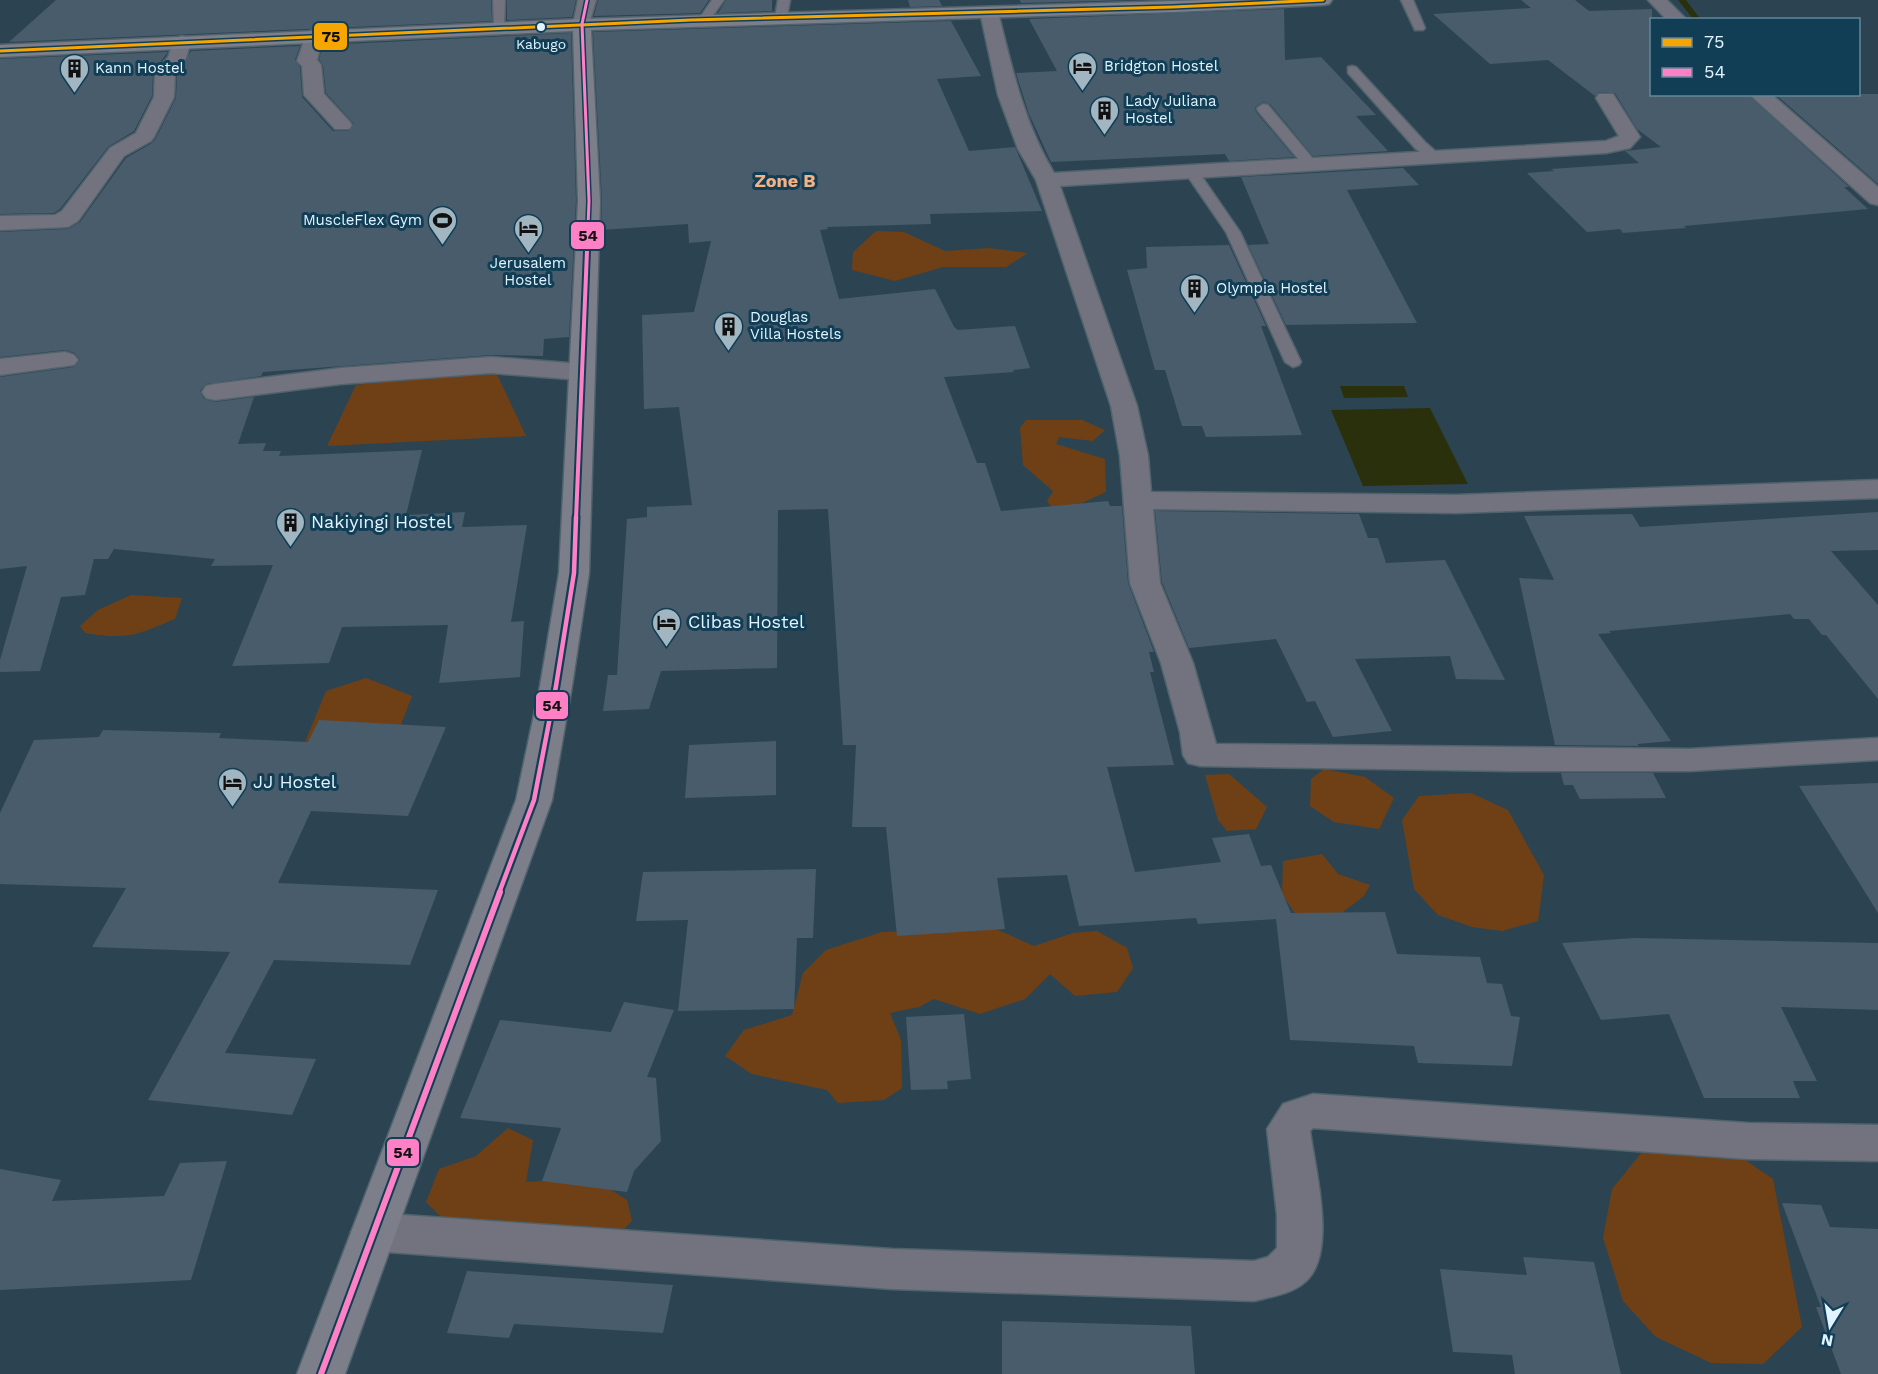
<svg xmlns="http://www.w3.org/2000/svg" width="1878" height="1374" font-family="'Work Sans',sans-serif">
	<style>
		.green { fill: #6f4015 }
		.water { fill: #2a300b }
		.lines { fill: none; stroke-linecap: round; stroke-linejoin: round }
		.stream { fill: #2a300b; fill-rule: evenodd }
		.building { fill: #485c6c }
		.lane-casing { stroke: #50636d; stroke-width: 3 }
		.street-casing { stroke: #50636d; stroke-width: 3 }
		.secondary-casing { stroke: #50636d; stroke-width: 3 }
		.lane { fill: #72737e; fill-rule: evenodd }
		.street { fill: #72737e; fill-rule: evenodd }
		.secondary { fill: #7c7e8a; fill-rule: evenodd }
		.bus-1-casing { stroke: #113e55; stroke-width: 6 }
		.bus-2-far3-casing { stroke: #113e55; stroke-width: 6 }
		.bus-2-far2-casing { stroke: #113e55; stroke-width: 8 }
		.bus-2-far1-casing { stroke: #113e55; stroke-width: 9 }
		.bus-2-casing { stroke: #113e55; stroke-width: 10 }
		.bus-1 { stroke: #f7a600; stroke-width: 3 }
		.bus-2-far3 { stroke: #ff80c5; stroke-width: 3 }
		.bus-2-far2 { stroke: #ff80c5; stroke-width: 4 }
		.bus-2-far1 { stroke: #ff80c5; stroke-width: 4.5 }
		.bus-2 { stroke: #ff80c5; stroke-width: 6 }
		.bus-dot { fill: #e1f3ff; stroke: #113e55; stroke-width: 2 }
		.labels { text-anchor: middle; stroke-width: 6; stroke-linejoin: round; paint-order: stroke }
		.far-bus-label { font-size: 14px; fill: #e1f3ff; stroke: #113e55 }
		.far-poi-label { font-size: 15px; fill: #e1f3ff; stroke: #113e55; text-anchor: start }
		.far-quarter-label { font-size: 18px; font-weight: bold; fill: #f6b284; stroke: #113e55 }
		.poi-label { font-size: 18px; fill: #e1f3ff; stroke: #113e55; text-anchor: start }
		.line-badge { stroke: #113e55; stroke-width: 2 }
		.pale-badge-label { font-size: 16px; text-anchor: middle; font-weight: bold; fill: #111 }
	</style>
	<rect width="100%" height="100%" fill="#2c4451"/>
	<g class="green">
		<path d="M876,231L904,232L945,251L989,248L1028,253L1006,267H943L895,281L852,270L853,252Z"/>
		<path d="M494,368L526,436L327,446L356,385Z"/>
		<path d="M1026,420H1082L1105,430L1093,441L1059,437L1056,444L1105,459L1106,492L1069,509L1052,508L1047,501L1053,491L1023,465L1020,428Z"/>
		<path d="M131,595L182,598L175,619C136,635 128,640 85,633L80,626L98,610Z"/>
		<path d="M366,678L412,696L398,732L301,752L326,691Z"/>
		<path d="M1324,769L1365,777L1394,798L1379,829L1334,822L1310,806L1311,779Z"/>
		<path d="M1229,774L1267,807L1256,829L1227,831L1218,820L1205,775Z"/>
		<path d="M1471,793L1508,810L1544,875L1538,921L1502,931L1472,927L1438,915L1414,889L1402,820L1419,796Z"/>
		<path d="M1322,854L1338,874L1370,885L1364,896L1336,917L1298,918L1282,894L1283,861Z"/>
		<path d="M996,929L1034,946L1073,933L1097,931L1127,948L1133,968L1117,992L1075,996L1050,974L1025,999L980,1014L934,999L919,1007L890,1013L901,1040L902,1088L884,1100L838,1103L827,1090L752,1074L725,1056L744,1030L792,1015L803,973L826,950L882,932Z"/>
		<path d="M508,1128L533,1140L526,1182L592,1178L627,1200L632,1221L611,1242L451,1227L426,1202L439,1169L476,1156Z"/>
		<path d="M1651,1141L1726,1147L1773,1179L1802,1327L1763,1364L1711,1363L1656,1337L1623,1301L1603,1238L1612,1189Z"/>
	</g>
	<g class="water">
		<path d="M1340,386H1404L1408,397L1344,398Z"/>
		<path d="M1430,408L1468,484L1363,486L1331,410Z"/>
	</g>
	<g class="lines">
		<path class="stream" d="M1678,0H1686L1701,20H1694Z"/>
	</g>
	<g class="building">
		<path d="M56,0H491L492,21L9,42Z"/>
		<path d="M507,0H576L572,17L507,20Z"/>
		<path d="M598,0H709L700,13L594,16Z"/>
		<path d="M726,0H772V11L718,13Z"/>
		<path d="M908,0H939L942,6L910,7Z"/>
		<path d="M1020,0H1134L1021,3Z"/>
		<path d="M1521,0H1575L1589,11L1652,9V94H1747L1849,187H1844L1868,209L1684,226L1686,228L1623,233L1620,229L1587,232L1527,173L1554,171L1551,169L1639,163L1625,151L1661,147L1637,129L1615,93L1599,92L1595,96L1548,60L1490,64L1433,14L1531,8Z"/>
		<path d="M1284,9L1285,60L1321,57L1376,115L1356,116L1388,151L1313,156L1270,104L1263,102L1255,107L1256,112L1294,157L1229,161L1225,154L1051,162L1029,114L1016,73L1057,71L1029,19Z"/>
		<path d="M951,21L981,76L937,79L969,151L1015,147L1042,211L930,214L931,224L827,227L828,229L820,230L839,299L935,289L954,327L958,330L1015,326L1030,368L1013,370L1014,372L944,377L977,463H985L1001,511L1108,501L1110,506H1122L1128,583L1154,652H1149L1154,672H1150L1174,765L1107,767L1135,872L1221,862L1212,838L1249,834L1261,866L1271,865L1291,913L1385,912L1397,954L1480,957L1487,983L1502,984L1511,1016L1520,1017L1512,1066L1418,1063L1414,1046L1290,1040L1276,919L1198,924L1196,918L1079,926L1067,875L997,878L1005,929L897,936L886,827H852L856,745H843L828,509L778,510L777,668L661,671L649,709L603,711L608,675H617L627,519L647,517V507L692,505L679,407L644,409L642,315L694,312L711,241L689,243L688,224L601,230L602,201L593,32Z"/>
		<path d="M571,33L576,201L569,337L544,339L543,356L491,355L263,372L261,376L206,384L200,391L204,399L215,402L254,397L238,444L266,443L263,451H281L279,456L422,450L406,515L465,512L462,527L527,525L511,622L524,621L520,677L439,683L448,625L342,627L329,663L232,666L273,565L211,566L215,559L114,549L108,559H94L85,595L61,597L40,671L0,672V660L27,566L0,569V377L74,367L80,360L75,353L65,350L0,357V232L68,229L80,222L126,158L152,143L156,138L176,98L177,75L191,51L300,46L295,60L300,67L302,97L333,131H349L354,124L326,93L323,65L319,59L323,45Z"/>
		<path d="M168,52L153,72L152,96L134,131L108,147L60,209L54,213L0,214V59Z"/>
		<path d="M1775,94H1878V184Z"/>
		<path d="M1403,168L1419,185L1347,190L1417,323L1286,325L1248,245L1269,244L1241,177Z"/>
		<path d="M1229,245L1266,326H1261L1302,435L1206,437L1202,426H1182L1165,370H1155L1127,270L1147,268L1146,247Z"/>
		<path d="M1155,511L1359,514L1368,538H1378L1386,563L1445,560L1505,680L1456,679L1450,656L1355,659L1392,731L1333,737L1315,701L1307,702L1276,639L1189,648L1162,582Z"/>
		<path d="M1878,512V550L1831,551L1878,605V699L1826,635H1822L1809,619H1794L1790,614L1609,631L1611,633L1598,634L1671,741L1637,744L1639,746L1555,745L1519,578L1554,580L1524,516L1632,514L1640,527Z"/>
		<path d="M319,720L446,727L408,816L311,811L278,883L438,890L410,965L274,960L225,1053L316,1059L292,1115L148,1100L230,952L92,947L126,888L0,884V813L34,740L99,737L103,730L221,733L219,738L308,742Z"/>
		<path d="M776,741V795L685,798L689,745Z"/>
		<path d="M1561,773H1653L1666,798L1580,799L1573,785H1564Z"/>
		<path d="M1878,783V913L1799,786Z"/>
		<path d="M816,869L813,938H797L794,1009L678,1011L688,920L636,921L643,872Z"/>
		<path d="M1634,938L1878,943V1010L1781,1007L1817,1081H1793L1800,1098H1704L1669,1014L1601,1020L1562,943Z"/>
		<path d="M624,1002L674,1010L647,1077L656,1078L661,1141L634,1171L627,1192L542,1181L561,1128L460,1118L500,1020L611,1032Z"/>
		<path d="M964,1014L971,1079L947,1081L948,1089L911,1090L906,1017Z"/>
		<path d="M227,1161L191,1280L0,1290V1169L61,1180L52,1201L164,1196L180,1163Z"/>
		<path d="M1782,1203L1821,1205L1830,1227L1878,1229V1374H1841L1816,1307H1821Z"/>
		<path d="M1523,1257L1594,1262L1621,1374H1515L1512,1355L1453,1352L1440,1269L1527,1275Z"/>
		<path d="M467,1271L673,1285L663,1333L514,1324L509,1338L447,1333Z"/>
		<path d="M1002,1321L1191,1326L1195,1374H1002Z"/>
	</g>
	<g class="lines">
		<defs>
			<g id="lane">
				<path d="M493,0H505L504,29H496L494,27Z"/>
				<path d="M712,0H724L709,21H701L699,19Z"/>
				<path d="M778,0H790L787,17L781,20L775,17Z"/>
				<path d="M1401,0H1413L1425,28L1423,30H1415Z"/>
				<path d="M1352,66L1356,67L1425,142L1442,157L1440,160H1430L1415,148L1348,73V67Z"/>
				<path d="M1263,104L1268,105L1315,161L1317,164L1315,167H1305L1258,111L1257,108Z"/>
				<path d="M1191,167L1196,168L1240,232L1301,362L1299,365L1293,367L1285,362L1226,232L1184,171Z"/>
			</g>
			<g id="street">
				<path d="M578,0H596L588,28H576L573,24Z"/>
				<path d="M1648,0H1667L1687,20H1667Z"/>
				<path d="M989,7L995,8L998,12C1012,68 1024,123 1054,173L1606,141L1619,136L1596,98L1599,94H1613L1640,137L1630,148L1606,153L1060,186L1137,406L1148,456L1151,492L1456,495L1878,480V498L1456,513L1153,509L1160,583L1193,663L1216,744L1690,749L1878,738V760L1690,771H1510L1200,766L1188,763L1183,755L1180,732L1161,663L1130,583L1120,456L1111,406L1036,180L1018,149L998,95L980,12L983,8Z"/>
				<path d="M314,30L321,32L323,36L317,60L321,65L324,94L349,121L352,125L349,129H335L304,95L302,66L297,61L307,32Z"/>
				<path d="M182,36L189,38L191,42L186,58L175,74L174,97L154,137L151,141L124,156L78,221L68,227L0,230V216L55,215L62,211L110,148L136,133L154,97L155,73L168,57L175,38Z"/>
				<path d="M1749,94H1771L1878,187V205L1870,203Z"/>
				<path d="M65,352L74,355L78,360L74,365L0,375V359Z"/>
				<path d="M491,357L581,364L590,366L594,372L590,378L581,380L491,373L341,384L215,400L206,398L202,392L206,386L215,384L341,368Z"/>
				<path d="M1313,1094L1748,1123L1878,1125V1161L1748,1159L1313,1128L1310,1131C1315,1169 1338,1254 1305,1282C1292,1294 1270,1297 1254,1301L892,1289L374,1251L358,1246L351,1232L358,1218L374,1213L892,1249L1254,1261L1268,1257L1277,1248V1215L1267,1129L1283,1104Z"/>
			</g>
			<path id="secondary" d="M1208,0H1332L1329,4L1323,5L1173,12L591,30L600,201L589,573L572,686L552,800L345,1374H297L516,800L540,686L559,573L578,201L573,31L0,57V45L582,19Z"/>
		</defs>
		<use href="#lane" class="lane-casing"/>
		<use href="#street" class="street-casing"/>
		<use href="#secondary" class="secondary-casing"/>
		<use href="#lane" class="lane"/>
		<use href="#street" class="street"/>
		<use href="#secondary" class="secondary"/>
		<defs>
			<path id="bus-1" d="M0,51L691,20L1173,7L1323,0"/>
			<path id="bus-2-far3" d="M587,0L582,24L589,201L588,227"/>
			<path id="bus-2-far2" d="M576,519L588,226"/>
			<path id="bus-2-far1" d="M499,893L534,800L556,686L574,573L576,517"/>
			<path id="bus-2" d="M321,1374L500,892"/>
		</defs>
		<use href="#bus-1" class="bus-1-casing"/>
		<use href="#bus-2-far3" class="bus-2-far3-casing"/>
		<use href="#bus-2-far2" class="bus-2-far2-casing"/>
		<use href="#bus-2-far1" class="bus-2-far1-casing"/>
		<use href="#bus-2" class="bus-2-casing"/>
		<use href="#bus-1" class="bus-1"/>
		<use href="#bus-2-far3" class="bus-2-far3"/>
		<use href="#bus-2-far2" class="bus-2-far2"/>
		<use href="#bus-2-far1" class="bus-2-far1"/>
		<use href="#bus-2" class="bus-2"/>
	</g>
	<defs>
		<symbol id="hotel-pin" viewBox="-11 -11 22 30"><path d="M0 17L-7.5 6A9.5 9.5 0 1 1 7.5 6Z" fill="#a2b6c2" stroke="#113e55"/><path d="M-6-4.5h1.5V1H6V5H4.5V3h-9V5H-6ZM-4 0a1.8 1.8 0 1 1 3.6 0ZM.5 0V-2.5h3Q6-2.5 6 0Z" fill="#111"/></symbol>
		<symbol id="building-pin" viewBox="-11 -11 22 30"><path d="M0 17L-7.5 6A9.5 9.5 0 1 1 7.5 6Z" fill="#a2b6c2" stroke="#113e55"/><path d="M-4-6H4V6H1V3H-1V6H-4ZM-2.5-4.3h1.7v1.8h-1.7ZM.8-4.3h1.7v1.8H.8ZM-2.5-1h1.7V.8h-1.7ZM.8-1h1.7V.8H.8Z" fill="#111"/></symbol>
		<symbol id="stadium-pin" viewBox="-11 -11 22 30"><path d="M0 17L-7.5 6A9.5 9.5 0 1 1 7.5 6Z" fill="#a2b6c2" stroke="#113e55"/><path d="M0-5a6.5 5 0 1 0 0 10a6.5 5 0 1 0 0-10ZM-3.5-1.8h7v3.6h-7Z" fill="#111"/></symbol>
	</defs>
	<g fill-rule="evenodd">
		<use href="#hotel-pin" x="1066" y="50" width="33" height="45"/>
		<use href="#building-pin" x="58" y="52" width="33" height="45"/>
		<use href="#building-pin" x="1088" y="94" width="33" height="45"/>
		<use href="#stadium-pin" x="426" y="204" width="33" height="45"/>
		<use href="#hotel-pin" x="512" y="212" width="33" height="45"/>
		<use href="#building-pin" x="1178" y="272" width="33" height="45"/>
		<use href="#building-pin" x="712" y="310" width="33" height="45"/>
		<use href="#building-pin" x="274" y="506" width="33" height="45"/>
		<use href="#hotel-pin" x="650" y="606" width="33" height="45"/>
		<use href="#hotel-pin" x="216" y="766" width="33" height="45"/>
	</g>
	<circle class="bus-dot" cx="541" cy="27" r="5"/>
	<g class="labels">
		<g class="far-bus-label">
			<text x="541" y="49">Kabugo</text>
		</g>
		<g class="far-poi-label">
			<text x="1104" y="71">Bridgton Hostel</text>
			<text x="95" y="73">Kann Hostel</text>
			<text x="1125" y="106">Lady Juliana<tspan x="1125" dy="17">Hostel</tspan></text>
			<text x="422" y="225" text-anchor="end">MuscleFlex Gym</text>
			<text x="528" y="268" text-anchor="middle">Jerusalem<tspan x="528" dy="17">Hostel</tspan></text>
			<text x="1216" y="293">Olympia Hostel</text>
			<text x="750" y="322">Douglas<tspan x="750" dy="17">Villa Hostels</tspan></text>
		</g>
		<g class="far-quarter-label">
			<text x="785" y="187">Zone B</text>
		</g>
		<g class="poi-label">
			<text x="311" y="528">Nakiyingi Hostel</text>
			<text x="688" y="628">Clibas Hostel</text>
			<text x="253" y="788">JJ Hostel</text>
		</g>
	</g>
	<g class="line-badge">
		<rect x="313" y="22" width="35" height="29" rx="6" fill="#f7a600"/>
		<rect x="570" y="221" width="35" height="29" rx="6" fill="#ff80c5"/>
		<rect x="535" y="691" width="34" height="29" rx="6" fill="#ff80c5"/>
		<rect x="386" y="1138" width="34" height="29" rx="6" fill="#ff80c5"/>
	</g>
	<g class="pale-badge-label">
		<text x="331" y="42">75</text>
		<text x="588" y="241">54</text>
		<text x="552" y="711">54</text>
		<text x="403" y="1158">54</text>
	</g>
	<rect x="1650" y="18" width="210" height="78" fill="#113e55" stroke="#648699" stroke-width="1.5"/>
	<rect x="1662" y="38" width="30" height="9" fill="#f7a600" stroke="#648699" stroke-width="1.5"/>
	<text x="1704" y="48" font-size="18" fill="#e1f3ff">75</text>
	<rect x="1662" y="68" width="30" height="9" fill="#ff80c5" stroke="#648699" stroke-width="1.5"/>
	<text x="1704" y="78" font-size="18" fill="#e1f3ff">54</text>
	<g transform="translate(1830 1326) rotate(191)" stroke="#113e55" stroke-width="4.5" paint-order="stroke">
	<path d="M0-4.5L10 22L0 15L-10 22Z" fill="#e1f3ff"/>
	<text y="-9" font-size="16" font-weight="bold" text-anchor="middle" fill="#e1f3ff">N</text>
	</g>
</svg>
